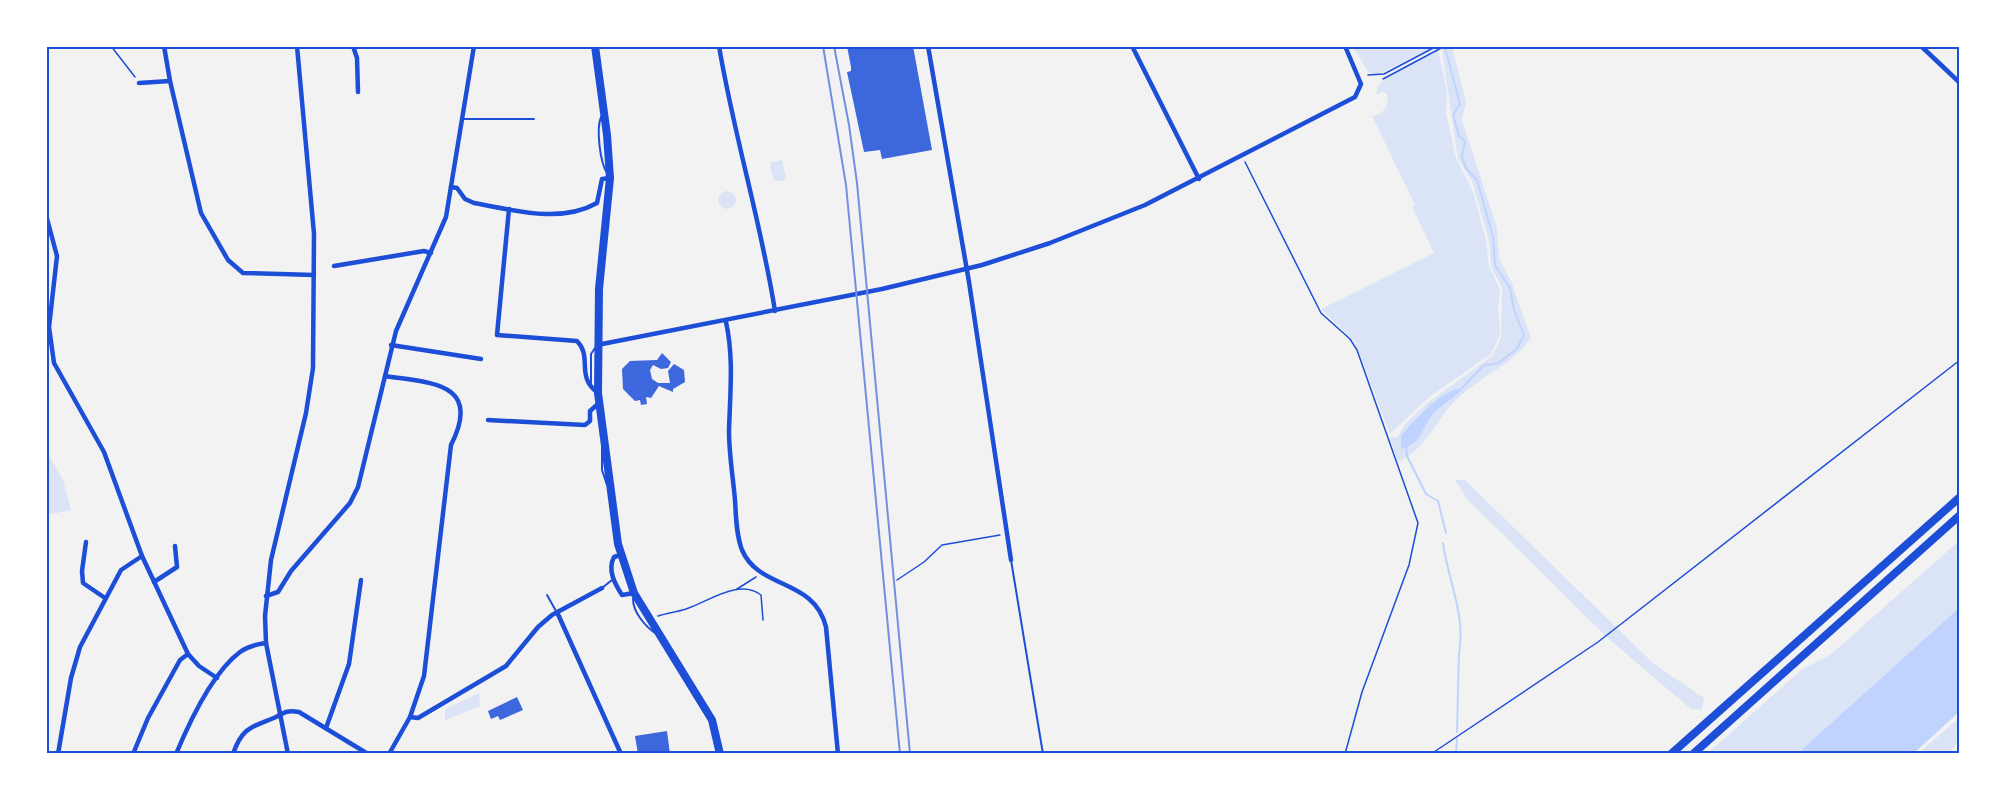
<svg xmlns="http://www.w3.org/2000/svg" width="2006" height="800" font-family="'Space Grotesk',sans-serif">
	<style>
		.green { fill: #dbe4f7 }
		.water { fill: #bfd3fe }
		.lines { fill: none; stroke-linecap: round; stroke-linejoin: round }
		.stream { stroke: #bfd3fe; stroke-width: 2 }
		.building { fill: #3d67dc }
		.path { stroke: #1d4ed8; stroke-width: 1.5 }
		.service { stroke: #1d4ed8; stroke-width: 2 }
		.minor { stroke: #1d4ed8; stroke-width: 4.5 }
		.primary { stroke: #1d4ed8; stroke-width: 8 }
		.motorway { stroke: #1d4ed8; stroke-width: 8 }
		.rail { stroke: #7290e2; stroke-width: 2 }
		.neatline { fill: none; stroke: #1d4ed8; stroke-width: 2 }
	</style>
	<rect width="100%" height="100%" fill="#f2f2f2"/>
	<g class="green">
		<path d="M1353,47H1434L1377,75L1368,72Z"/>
		<path d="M1447,47H1452L1466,102L1462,120L1497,228L1499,259L1511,281L1531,338C1512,365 1481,376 1457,399C1434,421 1429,447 1398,462L1390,438L1393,436L1397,438L1406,423L1426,404L1492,356L1501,338L1502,287L1491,267L1489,241L1472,181L1458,159L1442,50Z"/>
		<path d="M1438,51L1447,90L1446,112L1456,158L1473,192L1486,240L1489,266L1500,290L1498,306L1500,335L1491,354L1429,397L1390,434L1355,342L1321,309L1434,253L1412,207L1415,205L1372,116C1384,114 1389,106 1387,94L1383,92L1376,95L1378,86L1386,78Z"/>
		<path d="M782,160L786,177L783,181H774L770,167L771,162Z"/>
		<circle cx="727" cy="200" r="9"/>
		<path d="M46,451L63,480L71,510L47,515Z"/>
		<path d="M1455,480H1465L1654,664L1704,698L1702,710L1691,709L1610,640L1467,499Z"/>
		<path d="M1959,541V608L1798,753L1707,754L1801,670L1830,655Z"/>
		<path d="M479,693L480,706L445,720V709Z"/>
		<path d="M1959,718C1960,733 1961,743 1948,753H1919Z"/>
	</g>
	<g class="water">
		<path d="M1463,388C1456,396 1446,403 1438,409C1423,421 1424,444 1401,449V436C1416,419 1439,391 1463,388Z"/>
		<path d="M1959,608V712L1914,753H1798Z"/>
	</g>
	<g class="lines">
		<g class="stream">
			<path d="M1445,48L1460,104L1453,115L1459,136L1465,141L1462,157L1466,168L1477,180L1493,237L1495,265L1510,288L1514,310L1524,335L1517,349L1498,363L1483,366L1462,388"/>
			<path d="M1406,447L1407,456L1426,494L1438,501L1446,533"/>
			<path d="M1443,543C1448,580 1466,616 1459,653L1457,732"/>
			<path d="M1456,754L1457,739"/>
		</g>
	</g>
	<g class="building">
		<path d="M847,46H913L932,150L882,159L880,150L864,152L847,72L851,71V67Z"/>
		<path d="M662,353L671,362L668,368L661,369L653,365L650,370L652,379L658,383H670L668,371L674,364L684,370L685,382L673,389V392L659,386L651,398L646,397L647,404L641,405L640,400L635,401L623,389L622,369L630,361L657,360Z"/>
		<path d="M517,697L523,710L500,720L498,716L491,719L488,711Z"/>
		<path d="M667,731L670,754H638L635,736Z"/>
	</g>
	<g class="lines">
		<g class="path">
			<path d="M111,46L135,77"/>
			<path d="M1368,75L1384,74L1437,46"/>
			<path d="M1383,79L1445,46"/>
			<path d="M1245,162L1321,313L1350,339L1357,350L1418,523L1409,565L1362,692L1345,754"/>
			<path d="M897,580L924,562L942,545L1000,535"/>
			<path d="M737,589L756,577"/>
			<path d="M658,616C667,613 677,612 686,609C708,602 739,578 761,595L763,620"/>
			<path d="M1431,754L1598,642L1960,360"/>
		</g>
		<g class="service">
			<path d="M601,117C596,129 600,162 607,173"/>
			<path d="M462,119H534"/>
			<path d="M591,383V354L595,348"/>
			<path d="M602,444V470L607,485"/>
			<path d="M1011,560L1043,754"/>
			<path d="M602,588L612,580"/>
			<path d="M547,595L556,611"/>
			<path d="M633,599C633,612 645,626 655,633"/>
		</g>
		<g class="minor">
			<path d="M164,46L170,81"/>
			<path d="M353,46L357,58L358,92"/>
			<path d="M719,46C734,136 761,222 775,311"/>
			<path d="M928,46L969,282L1011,560"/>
			<path d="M1132,46L1199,179"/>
			<path d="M1921,46L1960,83"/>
			<path d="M139,83L170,81L201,213L228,260L243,273L314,275"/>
			<path d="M451,187L457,188L465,199L474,203C513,210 560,224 597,203L602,179L610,178"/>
			<path d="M509,209L497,335L577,341C593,357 575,376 598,393"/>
			<path d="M46,215L57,256L49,327L54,363L104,452L142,556L188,654L199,666L217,678"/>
			<path d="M334,266L424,251L431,253"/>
			<path d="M726,322C734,358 730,394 729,431C729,454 733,477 735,500C736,516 736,534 742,550C759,590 814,578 826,627L838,754"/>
			<path d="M391,345L481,359"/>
			<path d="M597,345L882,289L982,265L1050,243L1145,205L1355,97L1361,84L1345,46"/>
			<path d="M385,376C430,383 483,382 451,445L424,676L410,717L389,754"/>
			<path d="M488,420L585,425L590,421V411L599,403"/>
			<path d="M86,542L82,571L83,583L105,598"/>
			<path d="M621,555L614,557C607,570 615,584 622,595L634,593"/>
			<path d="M154,582L177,567L175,546"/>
			<path d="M266,596L278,592L291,571L350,503L358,487L396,331L446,217L474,46"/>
			<path d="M557,612L621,754"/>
			<path d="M410,717L418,718L506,666L538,627L552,615L602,588"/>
			<path d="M326,728L349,664L361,580"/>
			<path d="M58,754L71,678L80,647L121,570L142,556"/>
			<path d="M133,754L148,718L180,660L188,654"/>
			<path d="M176,754C189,723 213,672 240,652C247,647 258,644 266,643"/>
			<path d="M233,754C243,725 254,727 276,717C285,712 288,710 299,712L368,754"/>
			<path d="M288,754L266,643L265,616L271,560L306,413L313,368L314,234L297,46"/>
		</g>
		<path class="primary" d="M595,46L607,135L610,178L599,289L598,393L618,544L634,593L712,720L720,754"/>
		<g class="motorway">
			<path d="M1671,754L1960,497"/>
			<path d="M1693,754L1960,515"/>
		</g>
		<g class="rail">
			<path d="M823,46L846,185L900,754"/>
			<path d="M834,46L849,125L857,183L910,754"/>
		</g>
	</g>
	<rect width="2006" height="800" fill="none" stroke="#ffffff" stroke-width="96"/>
	<rect x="48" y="48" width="1910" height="704" class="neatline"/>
</svg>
